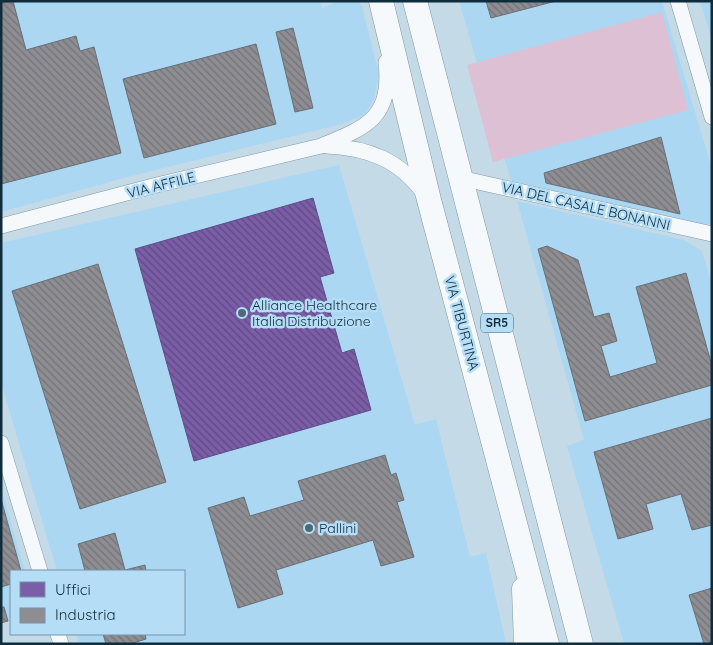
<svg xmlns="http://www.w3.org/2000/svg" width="713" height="645" font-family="Quicksand,sans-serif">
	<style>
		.built { fill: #acd7f2 }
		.green { fill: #ddc0d4 }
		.offices { fill: url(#offices-back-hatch); stroke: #5b4f87 }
		.industry { fill: url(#industry-back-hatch); stroke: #677078 }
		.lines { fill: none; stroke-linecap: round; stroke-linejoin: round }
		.minor-casing { stroke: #8098a5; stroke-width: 16 }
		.primary-casing { stroke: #8098a5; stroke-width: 25 }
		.minor { stroke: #f6f9fb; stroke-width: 15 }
		.primary { stroke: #f6f9fb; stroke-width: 24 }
		.poi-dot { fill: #4e6978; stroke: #b5ddf6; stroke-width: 2 }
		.labels { text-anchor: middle; stroke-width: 5; stroke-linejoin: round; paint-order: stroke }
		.shield { fill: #b5ddf6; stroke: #416174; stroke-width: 1 }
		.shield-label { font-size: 12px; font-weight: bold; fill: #0f2c3c }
		.street-label { font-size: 14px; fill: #0f2c3c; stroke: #b5ddf6 }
		.poi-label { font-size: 14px; fill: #0f2c3c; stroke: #b5ddf6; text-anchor: start }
	</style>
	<defs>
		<pattern id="offices-back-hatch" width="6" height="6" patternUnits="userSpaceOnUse" patternTransform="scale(1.25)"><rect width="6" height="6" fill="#7b5ea7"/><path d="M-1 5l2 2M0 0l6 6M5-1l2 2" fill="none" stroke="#5d4a82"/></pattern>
		<pattern id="industry-back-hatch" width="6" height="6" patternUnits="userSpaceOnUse" patternTransform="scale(1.25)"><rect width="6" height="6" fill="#8d8d92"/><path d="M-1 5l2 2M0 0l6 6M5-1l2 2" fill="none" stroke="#727378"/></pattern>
	</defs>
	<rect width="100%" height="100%" fill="#c4dae7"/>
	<g class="built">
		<path d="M1,1H320L322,8L338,1H358L362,6L379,74L374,99L364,115L342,124L124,178L1,212Z"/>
		<path d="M459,1H662L712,169V223L705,225L512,184Z"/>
		<path d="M700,1H712V41Z"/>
		<path d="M339,165L415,425L436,419L470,557L486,553L506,644H79L76,634H184V571H57L1,383V243Z"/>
		<path d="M517,201L684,240L702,251L712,284V644H624L567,446L584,440Z"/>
		<path d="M1,489L25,571H11V615L8,621L1,623Z"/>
	</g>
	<path class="green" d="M662,12L688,110L493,162L467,65Z"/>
	<path class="offices" d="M313,198L334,273L320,277L342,353L354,349L371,410L194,461L135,249Z"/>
	<g class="industry">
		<path d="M13,1L26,50L76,36L80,51L94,47L121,153L1,184V3Z"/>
		<path d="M486,1H556L491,18Z"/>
		<path d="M293,28L313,108L295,112L276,32Z"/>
		<path d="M256,44L276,124L144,158L123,79Z"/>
		<path d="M661,137L680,214L546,183L544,173Z"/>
		<path d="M547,246L578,260L594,317L609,313L617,341L601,346L610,377L657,363L636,287L686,273L712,366V385L585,421L538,249Z"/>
		<path d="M98,264L166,482L80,509L12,291Z"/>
		<path d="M712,418V525L692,530L681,494L646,504L653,529L618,539L594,452Z"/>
		<path d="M385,455L391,475L396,473L404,500L397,502L414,557L381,566L373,540L276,570L283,594L238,608L208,508L244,497L250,516L304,500L298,481Z"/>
		<path d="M1,499L21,571H11V584L1,587Z"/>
		<path d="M115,533L125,570L145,565L146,571H85L78,544Z"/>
		<path d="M712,588V644H704L689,595Z"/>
		<path d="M1,607H4L8,621L1,623Z"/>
		<path d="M103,634H145L146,639L130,644H106Z"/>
	</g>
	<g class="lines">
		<defs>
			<g id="minor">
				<path d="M678,1L712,117"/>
				<path d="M327,146C369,148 400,160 425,195"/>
				<path d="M460,178L712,234"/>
				<path d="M1,226L157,185L321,146C367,127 392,118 386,62"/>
				<path d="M1,443L40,571"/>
				<path d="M58,634L61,644"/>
			</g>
			<g id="primary">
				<path d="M381,1L429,200L547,644"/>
				<path d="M415,1L581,644"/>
				<path d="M524,589L526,644"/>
			</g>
		</defs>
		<use href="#minor" class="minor-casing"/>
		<use href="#primary" class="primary-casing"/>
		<use href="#minor" class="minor"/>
		<use href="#primary" class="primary"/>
	</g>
	<g class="poi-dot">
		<circle cx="242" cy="313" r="5"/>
		<circle cx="309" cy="528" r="5"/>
	</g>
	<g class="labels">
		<rect class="shield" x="481" y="313.5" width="32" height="19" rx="4"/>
		<g class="shield-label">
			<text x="497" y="327">SR5</text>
		</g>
		<g class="street-label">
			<text transform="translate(161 185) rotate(-14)" y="5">VIA AFFILE</text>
			<text transform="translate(586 206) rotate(13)" y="5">VIA DEL CASALE BONANNI</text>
			<text transform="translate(462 323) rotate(75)" y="5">VIA TIBURTINA</text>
		</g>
		<g class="poi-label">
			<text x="252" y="310">Alliance Healthcare<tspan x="252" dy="16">Italia Distribuzione</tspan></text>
			<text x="319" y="533">Pallini</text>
		</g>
	</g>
	<rect width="713" height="645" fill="none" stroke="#0f2c3c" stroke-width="5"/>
	<rect x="10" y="570" width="175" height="65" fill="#b5ddf6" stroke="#7396ac"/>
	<rect x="20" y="582" width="25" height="15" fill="#7b5ea7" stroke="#7396ac"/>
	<text x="55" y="595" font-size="15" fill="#0f2c3c">Uffici</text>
	<rect x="20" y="608" width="25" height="15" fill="#8d8d92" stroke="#7396ac"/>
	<text x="55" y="620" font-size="15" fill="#0f2c3c">Industria</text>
</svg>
